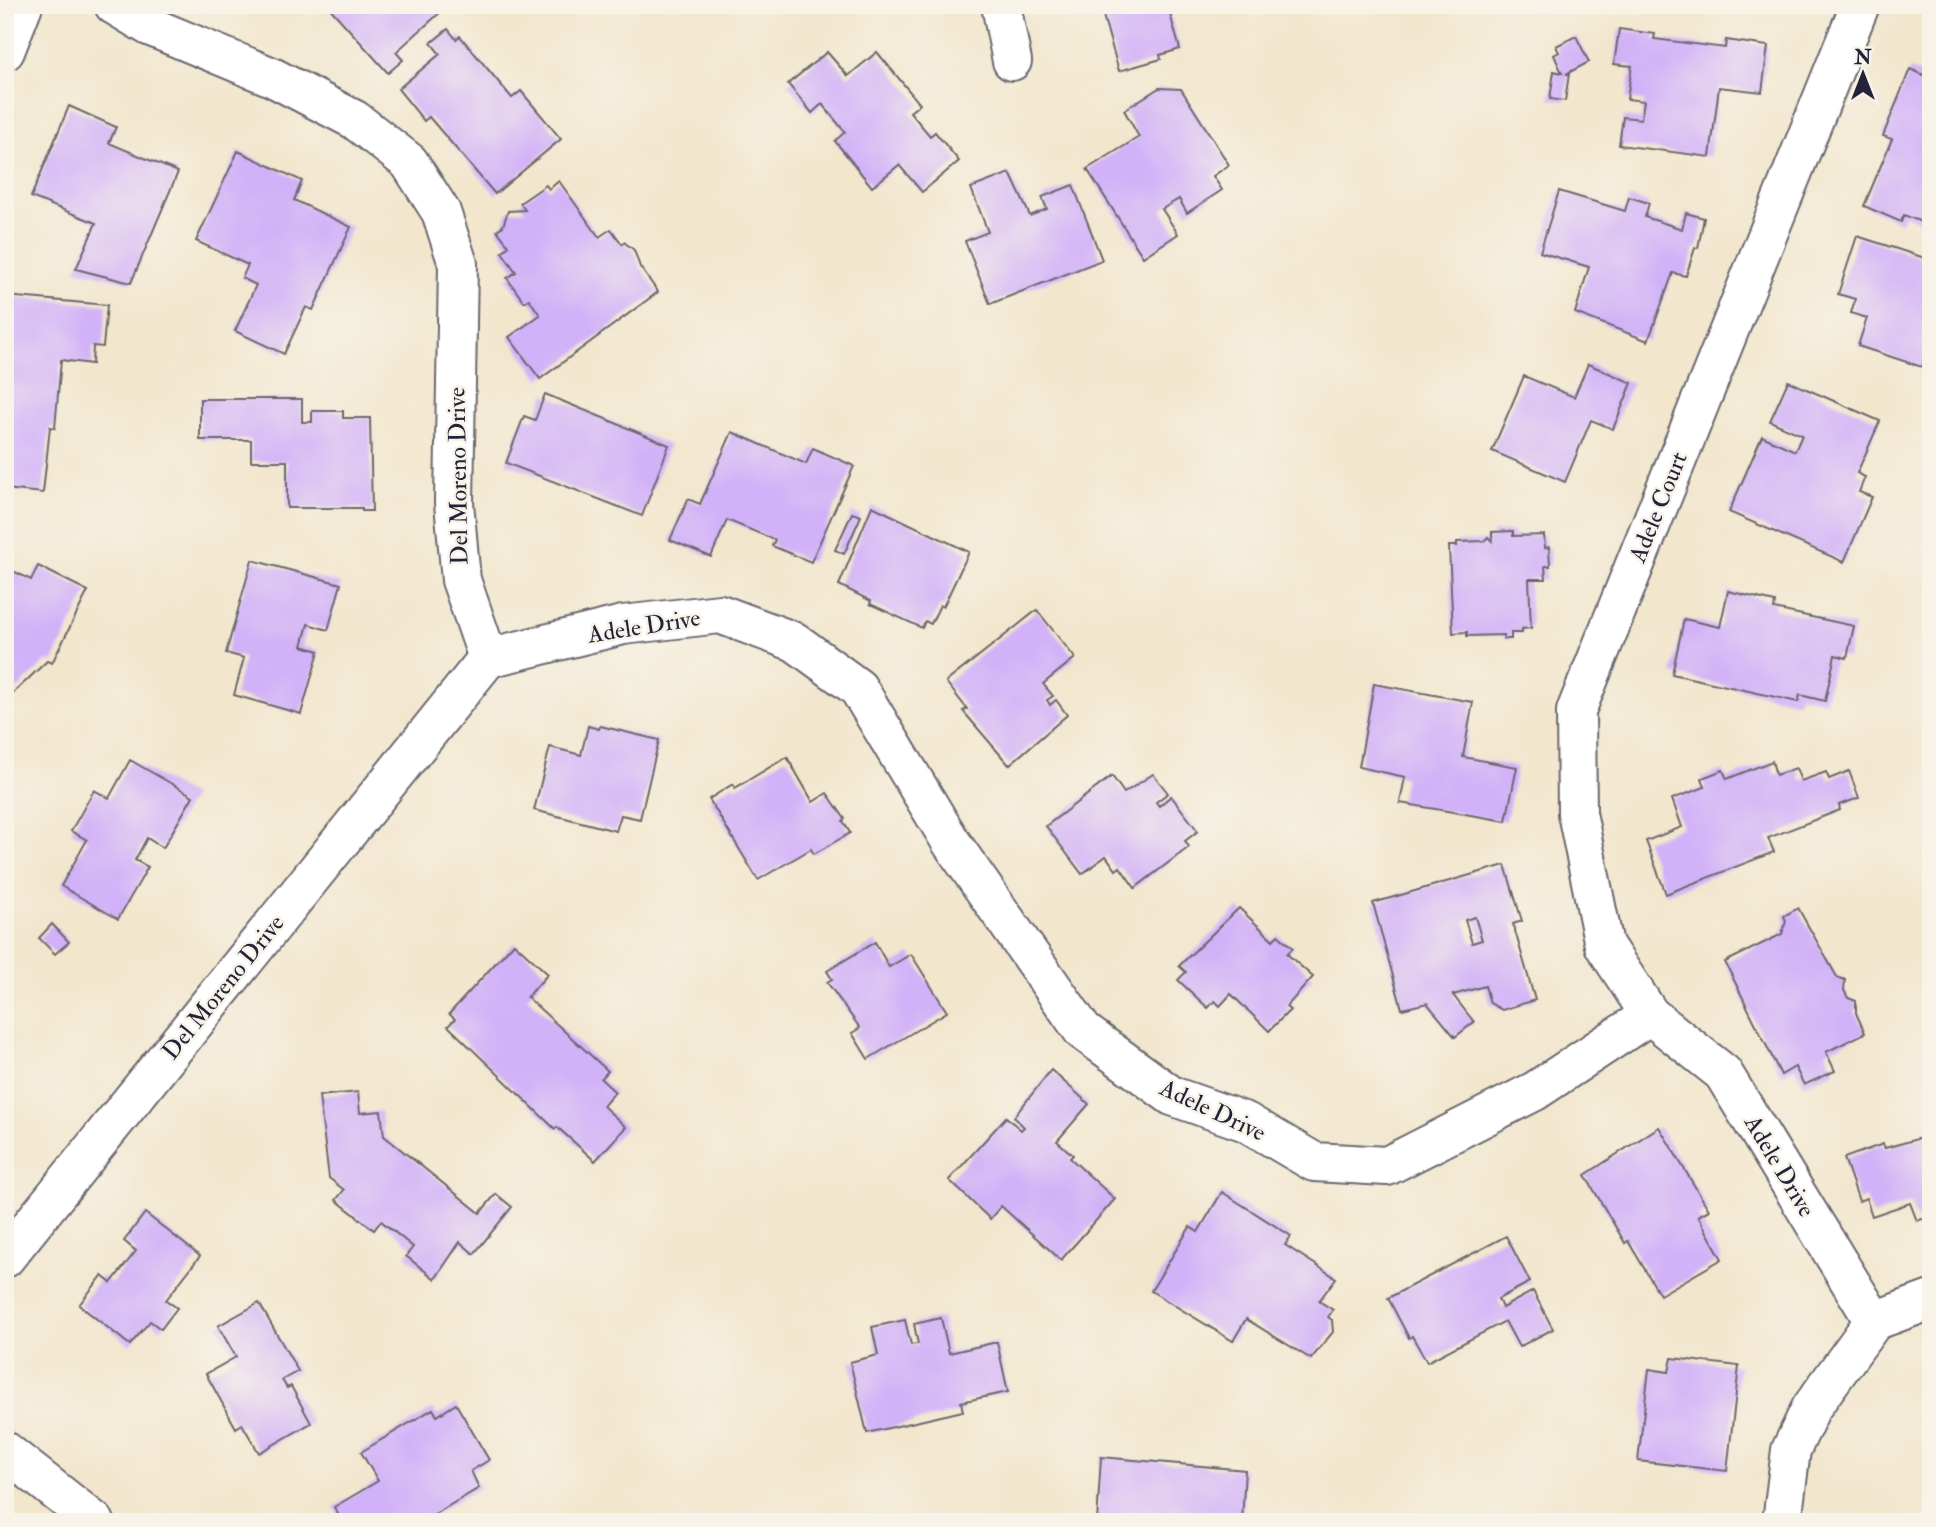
<svg xmlns="http://www.w3.org/2000/svg" width="1936" height="1527" font-family="'IM FELL Double Pica',serif">
	<style>
		.building { fill: #d1b1f8; fill-rule: evenodd }
		.lines { fill: none; stroke-linecap: round; stroke-linejoin: round }
		.minor-casing { stroke: #6b676e; stroke-width: 42 }
		.minor { stroke: #fff; stroke-width: 38 }
		.labels { text-anchor: middle; stroke-width: 5; stroke-linejoin: round; paint-order: stroke }
		.street-label { font-size: 24px; fill: #22223b; stroke: #f7f3e8 }
	</style>
	<rect width="100%" height="100%" fill="#f7f3e8"/>
	<filter id="ink" filterUnits="userSpaceOnUse"><feTurbulence type="fractalNoise" baseFrequency=".0143" numOctaves="2"/><feDisplacementMap in="SourceGraphic" scale="14" xChannelSelector="R" yChannelSelector="G"/><feConvolveMatrix kernelMatrix="1 2 1 2 8 2 1 2 1" color-interpolation-filters="sRGB"/></filter>
	<filter id="wash" filterUnits="userSpaceOnUse"><feTurbulence type="fractalNoise" baseFrequency=".00686" numOctaves="4" result="noise"/><feDisplacementMap in="SourceGraphic" scale="28" xChannelSelector="R" yChannelSelector="G"/><feGaussianBlur stdDeviation="1.57" result="paint"/><feColorMatrix in="noise" values="0 0 0 0 0 0 0 0 0 0 0 0 0 0 0 0 0 1.4 0 .05"/><feComposite in="paint" operator="in"/></filter>
	<g filter="url(#wash)">
		<rect width="100%" height="100%" fill="#f2e6cd"/>
		<g id="blocks">
			<g class="building">
				<path d="M327,5H438L443,10L396,52L403,60L388,73Z"/>
				<path d="M1100,5H1178L1180,11L1170,14L1180,49L1160,55L1161,59L1119,71Z"/>
				<path d="M448,29L456,39L460,36L512,98L521,91L561,139L495,194L429,117L424,121L398,89L440,54L431,43Z"/>
				<path d="M1619,29L1655,34L1654,39L1725,48L1726,40L1768,46L1762,92L1719,87L1710,157L1619,145L1623,117L1641,119L1644,101L1627,99L1632,66L1614,64Z"/>
				<path d="M1576,36L1589,62L1566,74H1569L1565,101L1550,99L1554,71L1562,73L1554,55L1559,52L1556,46Z"/>
				<path d="M827,52L848,76L877,52L920,104L910,112L930,136L935,132L959,161L922,192L899,165L872,187L835,141L845,132L822,104L812,113L788,84Z"/>
				<path d="M1910,69L1931,78V226L1904,215L1901,222L1864,206L1892,139L1883,136Z"/>
				<path d="M1159,88L1181,89L1229,165L1213,176L1222,190L1187,213L1179,199L1162,209L1178,234L1143,257L1087,169L1139,137L1124,110Z"/>
				<path d="M69,106L116,127L109,143L178,172L131,283L76,269L96,223L31,197Z"/>
				<path d="M238,151L302,181L294,200L351,227L313,310L306,307L284,354L235,331L256,285L242,278L248,265L196,241Z"/>
				<path d="M1010,173L1030,216L1047,209L1042,197L1073,185L1102,260L990,304L965,241L988,232L971,188Z"/>
				<path d="M559,181L599,237L611,229L622,244L624,242L634,250L640,267L658,292L540,379L509,337L540,315L529,299L524,302L507,278L516,272L502,252L509,246L497,230L503,226L508,211L525,210L520,203L546,185L549,189Z"/>
				<path d="M1559,191L1625,211L1629,197L1649,203L1645,217L1682,229L1686,213L1704,218L1698,248H1695L1686,276L1673,273L1648,341L1575,313L1589,267L1540,252Z"/>
				<path d="M1857,236L1931,260V340L1922,367L1858,346L1867,318L1851,313L1855,299L1838,294Z"/>
				<path d="M5,296L107,305L103,347L93,346L92,364L61,360L55,428L50,427L43,493L5,489Z"/>
				<path d="M1588,364L1632,383L1613,429L1591,420L1565,482L1492,451L1524,376L1574,397Z"/>
				<path d="M1788,381L1880,421L1857,473L1865,477L1859,492L1872,497L1844,562L1729,512L1762,436L1795,451L1802,435L1770,421Z"/>
				<path d="M545,394L669,445L642,516L506,463L524,416L535,420Z"/>
				<path d="M200,399H302V422H312V411H343V418H370L372,511H362V508H287V461H251V440H200Z"/>
				<path d="M732,432L806,464L813,448L854,466L811,562L772,546L775,540L727,520L711,557L670,540L688,499L700,504Z"/>
				<path d="M872,506L969,552L943,607L940,605L931,624L925,621L922,628L870,604L871,601L839,585Z"/>
				<path d="M852,513L861,516L844,554L835,550Z"/>
				<path d="M1513,531V536L1544,535L1545,548L1549,547L1550,566H1545L1546,579H1529L1531,628L1522,629V633H1511V639H1504V635L1467,636V632L1453,633L1449,546H1457V542L1484,541L1488,537L1492,541V532Z"/>
				<path d="M252,560L341,584L328,630L308,624L302,646L319,651L301,714L234,695L244,658L226,653Z"/>
				<path d="M38,566L88,591L52,663L47,661L5,701V567L31,580Z"/>
				<path d="M1728,591L1775,602L1774,609L1854,626L1847,658L1835,655L1825,701L1800,695L1798,702L1672,674L1684,619L1720,627Z"/>
				<path d="M1037,610L1075,658L1043,684L1053,696L1047,700L1050,705L1056,700L1067,715L1009,765L963,711L967,709L946,682Z"/>
				<path d="M1374,684L1473,702L1463,757L1517,767L1506,821L1400,803L1405,777L1359,767Z"/>
				<path d="M588,726L599,729L600,726L659,740L640,819L621,815L616,831L534,810L550,747L581,755Z"/>
				<path d="M787,757L813,802L827,793L845,819L843,821L850,833L814,854L811,849L758,880L709,799L733,784L735,788Z"/>
				<path d="M130,760L193,796L163,848L147,838L135,860L148,867L118,919L61,886L87,840L71,831L94,790L109,798Z"/>
				<path d="M1772,761L1776,775L1796,768L1801,781L1826,772L1829,779L1849,771L1859,798L1839,805L1840,810L1768,838L1774,852L1666,894L1646,841L1682,827L1672,799L1705,787L1702,778L1723,770L1727,779Z"/>
				<path d="M1153,774L1168,793L1156,802L1159,806L1171,796L1198,831L1185,841L1189,847L1135,888L1120,867L1116,870L1106,856L1082,874L1046,826L1112,776L1124,793Z"/>
				<path d="M1505,865L1522,921L1513,924L1535,1000L1502,1010L1490,1003L1485,986L1453,995L1474,1022L1455,1037L1427,1003L1402,1009L1373,903ZM1475,917L1482,940L1472,943L1465,920Z"/>
				<path d="M1239,908L1273,940L1278,935L1293,948L1287,954L1313,977L1286,1007L1290,1010L1269,1031L1231,994L1220,1006L1215,1001L1208,1008L1178,980L1186,972L1179,966Z"/>
				<path d="M1798,908L1837,977L1845,980L1844,990L1848,998L1856,1001V1013L1865,1033L1826,1052L1835,1071L1804,1085L1795,1067L1781,1075L1725,962L1782,934L1786,921L1784,916Z"/>
				<path d="M52,924L69,942L55,954L39,938Z"/>
				<path d="M875,942L889,967L911,954L947,1012L868,1059L852,1033L860,1028L827,982L832,979L827,971Z"/>
				<path d="M514,943L548,974L527,997L608,1071L601,1079L615,1092L603,1106L626,1127L595,1161L557,1127L555,1129L448,1026L455,1019L449,1014Z"/>
				<path d="M1051,1070L1089,1104L1057,1141L1073,1155L1070,1158L1115,1199L1061,1260L1001,1206L990,1219L949,1180L1006,1117L1021,1130L1024,1127L1014,1117Z"/>
				<path d="M358,1092L360,1113L381,1111L384,1136L480,1213L496,1194L512,1207L474,1254L460,1242L435,1279L406,1256L413,1247L381,1221L374,1230L336,1200L344,1190L329,1178L319,1096Z"/>
				<path d="M1659,1127L1709,1210L1698,1216L1722,1259L1660,1295L1628,1241L1625,1243L1585,1175Z"/>
				<path d="M1931,1135V1216L1917,1221L1910,1203L1872,1216L1866,1198L1859,1201L1844,1158L1883,1144L1885,1148Z"/>
				<path d="M1222,1192L1291,1236L1285,1245L1336,1278L1319,1301L1333,1310L1328,1317L1332,1320L1333,1332L1311,1359L1246,1319L1233,1341L1151,1291L1190,1227L1198,1232Z"/>
				<path d="M145,1213L200,1256L166,1300L177,1308L161,1329L150,1321L130,1345L79,1305L102,1276L111,1283L136,1251L124,1241Z"/>
				<path d="M1506,1236L1530,1282L1498,1299L1502,1308L1533,1291L1553,1329L1519,1347L1505,1321L1427,1362L1412,1336L1409,1338L1388,1298Z"/>
				<path d="M259,1303L298,1371L282,1380L287,1388L291,1386L311,1423L259,1453L242,1424L236,1428L206,1374L236,1357L218,1326Z"/>
				<path d="M941,1318L949,1353L997,1342L1008,1392L961,1402L963,1411L867,1433L850,1362L878,1355L872,1327L905,1320L911,1345L918,1344L914,1324Z"/>
				<path d="M1672,1358L1739,1366L1727,1471L1638,1461L1649,1369L1669,1372Z"/>
				<path d="M456,1404L489,1460L471,1471L479,1488L421,1522H338L336,1518L339,1516L334,1507L378,1481L361,1452L433,1409L437,1416Z"/>
				<path d="M1101,1457L1245,1470L1242,1522H1097Z"/>
			</g>
		</g>
	</g>
	<g filter="url(#ink)">
		<use href="#blocks" fill-opacity="0" stroke="#6b676e" stroke-width="2"/>
		<g class="lines">
			<defs>
				<g id="minor">
					<path d="M114,5L149,26L272,77L355,120L409,162L441,212L458,264L454,503L461,580L488,658"/>
					<path d="M1001,5L1012,61"/>
					<path d="M1860,5L1576,711L1577,813L1604,945L1650,1015L1723,1073L1874,1321"/>
					<path d="M5,51L23,5"/>
					<path d="M488,658L623,625L720,614L795,642L858,688L951,842L1083,1031L1172,1096L1246,1122L1314,1162L1387,1166L1535,1091L1650,1015"/>
					<path d="M5,1258L488,658"/>
					<path d="M5,1451L95,1522"/>
					<path d="M1782,1522L1791,1450L1811,1408L1874,1321L1931,1300"/>
				</g>
			</defs>
			<use href="#minor" class="minor-casing"/>
			<use href="#minor" class="minor"/>
		</g>
	</g>
	<g class="labels">
		<g class="street-label">
			<text transform="translate(458 476) rotate(-91)" y="8">Del Moreno Drive</text>
			<text transform="translate(1658 507) rotate(-68)" y="8">Adele Court</text>
			<text transform="translate(644 626) rotate(-9)" y="8">Adele Drive</text>
			<text transform="translate(223 987) rotate(-51)" y="8">Del Moreno Drive</text>
			<text transform="translate(1213 1110) rotate(25)" y="8">Adele Drive</text>
			<text transform="translate(1780 1166) rotate(59)" y="8">Adele Drive</text>
		</g>
	</g>
	<rect width="1936" height="1527" fill="none" stroke="#f7f3e8" stroke-width="28"/>
	<g transform="translate(1863 74)" stroke="#f7f3e8" stroke-width="5" paint-order="stroke">
	<path d="M0-5L12 26L0 18L-12 26Z" fill="#22223b"/>
	<text y="-10" font-size="19" font-weight="bold" text-anchor="middle" fill="#22223b">N</text>
	</g>
</svg>
